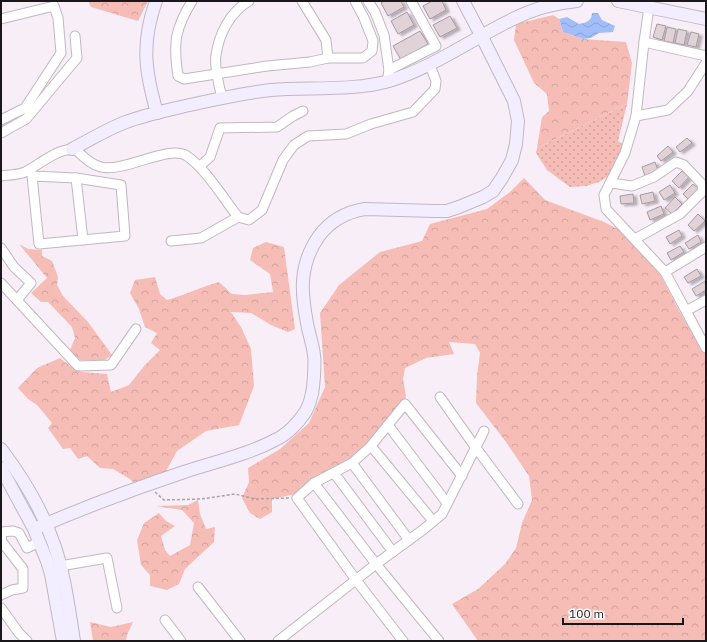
<svg xmlns="http://www.w3.org/2000/svg" width="707" height="642" font-family="'IBM Plex Sans',sans-serif">
	<style>
		.forest { fill: url(#forest-crowns) }
		.park { fill: url(#park-dots) }
		.water { fill: url(#water-waves) }
		.building { fill: #e0d2d7; stroke: #a79a9e; filter: url(#shadow) }
		.lines { fill: none; stroke-linecap: round; stroke-linejoin: round }
		.street-casing { stroke: #c1b7c1; stroke-width: 11 }
		.secondary-casing { stroke: #c1b7c1; stroke-width: 14 }
		.path { stroke: #a9a2aa; stroke-width: 1.5; stroke-dasharray: 3 2; stroke-linecap: butt }
		.street { stroke: #fff; stroke-width: 9 }
		.secondary { stroke: #f2eeff; stroke-width: 12 }
	</style>
	<defs>
		<pattern id="forest-crowns" width="20" height="18" patternUnits="userSpaceOnUse"><rect width="20" height="18" fill="#f6bdb7"/><path d="M2 6a3 3 0 1 1 6 0M12 15a3 3 0 1 1 6 0" fill="none" stroke="#d2a29d"/></pattern>
		<pattern id="park-dots" width="8" height="8" patternUnits="userSpaceOnUse"><rect width="8" height="8" fill="#f6bdb7"/><path d="M2 2h.1M6 6h.1" fill="none" stroke="#d2a29d" stroke-width="1.8" stroke-linecap="round"/></pattern>
		<pattern id="water-waves" width="16" height="10" patternUnits="userSpaceOnUse"><rect width="16" height="10" fill="#a2befa"/><path d="M0 5q4-4 8 0t8 0" fill="none" stroke="#8ba3d6"/></pattern>
		<filter id="shadow"><feDropShadow dx="3.5" dy="2" stdDeviation="1" flood-color="#0004"/></filter>
	</defs>
	<rect width="100%" height="100%" fill="#f8eef8"/>
	<g class="forest">
		<path d="M88,1H148L138,21L91,7Z"/>
		<path d="M553,15L559,19L563,32L583,39L626,42L632,63L627,104L537,148L542,117L549,111L547,94L534,83L514,40L516,24Z"/>
		<path d="M524,178L545,200L604,222L626,233L652,259L681,314L706,354V641H478L452,604L478,589L505,564L516,548L522,523L532,500L529,476L506,442L476,403L477,376L480,353L475,344L449,342L454,354L426,358L405,368L403,379L406,396L402,409L390,423L381,426L379,437L353,460L338,465L319,482L296,494L272,499V512L260,519L250,513L242,498L249,482L248,468L280,449L309,423L325,387L320,313L339,285L380,252L422,241L430,224L487,209L510,192Z"/>
		<path d="M266,242L284,247L295,329L288,332L271,325L251,313L231,312L241,327L251,349L254,386L239,425L206,431L177,451L158,486L142,491L130,479L113,469L100,468L87,456L78,459L70,448L63,449L48,428L52,423L37,405L28,399L18,388L37,368L60,358L74,369L82,372L107,374L111,392L129,385L145,365L160,350L151,343L157,333L145,327L139,309L130,293L135,280L155,277L160,294L167,300C185,295 201,287 219,282L232,294L245,295L273,292L270,274L250,260L253,248Z"/>
		<path d="M19,244L28,249L42,250V256L52,261L58,277L57,285L63,296L88,322L112,355L105,360H80L70,350L75,338L72,327L48,302H41L31,293L47,278Z"/>
		<path d="M198,500L200,514L206,529L215,527L214,542L185,569L179,584L167,590L150,586V575L141,565L137,540L144,523L159,513L166,521L175,526L161,536L165,550L170,556L190,545L194,523L182,510L156,506L188,505Z"/>
		<path d="M90,622L111,627L133,622L127,635L126,641H93Z"/>
	</g>
	<path class="park" d="M627,104L618,141L625,145L612,174L599,182L586,186L570,187L547,170L536,153L537,148Z"/>
	<path class="water" d="M592,13H598L602,20L615,26L613,32L599,33L591,38L583,39L563,32L559,19L567,17L579,24C585,23 592,21 592,13Z"/>
	<g class="building">
		<path d="M384,1H401L404,7L388,16L381,3Z"/>
		<path d="M432,1H442L446,10L430,19L423,6Z"/>
		<path d="M407,12L414,25L398,34L391,21Z"/>
		<path d="M450,16L457,28L440,37L433,25Z"/>
		<path d="M657,24L666,26L662,40L653,37Z"/>
		<path d="M667,27L676,29L673,43L664,41Z"/>
		<path d="M678,29L687,31L684,45L675,43Z"/>
		<path d="M420,31L428,44L401,60L393,46Z"/>
		<path d="M691,32L699,34L696,47L687,45Z"/>
		<path d="M687,138L692,143L680,152L676,147Z"/>
		<path d="M668,146L673,152L661,161L657,156Z"/>
		<path d="M655,162L658,170L645,176L642,167Z"/>
		<path d="M682,171L689,177L679,188L672,181Z"/>
		<path d="M693,184L700,190L689,200L683,194Z"/>
		<path d="M670,185L675,193L664,200L659,192Z"/>
		<path d="M653,192L655,201L642,204L640,195Z"/>
		<path d="M633,194L634,203L621,204L620,196Z"/>
		<path d="M675,197L682,204L672,214L665,208Z"/>
		<path d="M661,206L664,214L650,220L647,212Z"/>
		<path d="M698,214L705,221L694,231L688,225Z"/>
		<path d="M679,230L682,236L670,244L666,237Z"/>
		<path d="M698,235L701,242L689,249L685,243Z"/>
		<path d="M680,246L684,252L671,260L667,253Z"/>
		<path d="M697,269L701,276L688,283L684,277Z"/>
		<path d="M705,281L706,290L696,296L692,289Z"/>
	</g>
	<g class="lines">
		<defs>
			<g id="street">
				<path d="M192,1C175,29 173,43 178,76L184,79L267,66L310,62L328,58H363L372,51L373,41L364,18L355,1"/>
				<path d="M302,1L326,40L328,58"/>
				<path d="M368,1L375,12L384,35L389,70L388,76"/>
				<path d="M649,7L644,42L636,116L625,153L604,195L606,209L665,272L706,348"/>
				<path d="M1,19L54,6L58,18L61,53L25,108L1,120"/>
				<path d="M644,42L706,56"/>
				<path d="M389,70L436,46L411,1"/>
				<path d="M222,98C219,86 214,67 216,55C219,34 230,12 249,1"/>
				<path d="M636,116L668,110L688,91L706,63"/>
				<path d="M1,133L26,119L77,58L75,36"/>
				<path d="M200,166L210,157L220,128L277,127L293,116L303,111"/>
				<path d="M1,176C9,175 19,175 25,172C39,165 60,146 76,150C83,156 91,165 101,167C124,173 169,144 187,156C206,169 224,199 238,217L249,220L262,210L283,160L294,145L308,136L346,134L371,124L413,112L435,89L436,81L430,65"/>
				<path d="M32,176L76,178L121,185L125,236L39,244Z"/>
				<path d="M76,178L83,240"/>
				<path d="M611,183L632,186L654,177L676,162L684,165L702,184L703,191L680,214L635,239"/>
				<path d="M171,241L201,238L238,217"/>
				<path d="M1,248L14,267L31,283L17,300"/>
				<path d="M665,272L706,247"/>
				<path d="M1,283L78,366L111,365L136,329"/>
				<path d="M686,311L706,300"/>
				<path d="M440,397L476,448L518,504"/>
				<path d="M388,425L447,503"/>
				<path d="M371,446L433,521"/>
				<path d="M352,463L409,540"/>
				<path d="M334,473L393,552"/>
				<path d="M314,483L376,564L439,641"/>
				<path d="M1,532L13,531L19,533L27,548L39,542"/>
				<path d="M1,535L2,542L23,569V588L12,590L1,595"/>
				<path d="M60,566L107,558L117,608"/>
				<path d="M198,587L240,641"/>
				<path d="M1,608L19,633L27,641"/>
				<path d="M165,620L181,641"/>
				<path d="M278,641L376,564L424,529L442,514L484,431"/>
				<path d="M403,641L356,580L297,498L314,483L352,463L370,447L405,404L462,476"/>
			</g>
			<g id="secondary">
				<path d="M156,1C141,43 145,71 157,113"/>
				<path d="M618,1L706,19"/>
				<path d="M72,149C90,140 107,129 126,122C145,115 165,111 185,106C213,100 242,93 271,90C309,87 354,91 389,81C434,67 472,39 513,19C533,9 555,3 577,1"/>
				<path d="M1,449C30,487 55,533 64,581C68,601 71,621 74,641"/>
				<path d="M1,468L34,529L47,561L51,574L63,641"/>
				<path d="M34,529C83,508 133,489 184,472C214,462 247,455 275,440C287,435 299,422 306,411C312,400 313,389 314,376C314,369 315,362 314,355C313,346 310,337 308,328C301,294 298,266 319,236C331,220 346,212 365,209L435,211H447L459,207L483,197L493,191L502,178L512,160L516,144L518,121L514,101L482,37L463,1"/>
			</g>
		</defs>
		<use href="#street" class="street-casing"/>
		<use href="#secondary" class="secondary-casing"/>
		<path class="path" d="M155,492L164,500L201,499L235,494L255,499L290,498"/>
		<use href="#street" class="street"/>
		<use href="#secondary" class="secondary"/>
	</g>
	<rect width="707" height="642" fill="none" stroke="#1a171b" stroke-width="4"/>
	<path d="M563 618v6h120v-6" fill="none" stroke="#1a171b" stroke-width="2"/>
	<text x="569" y="618" font-size="12" fill="#1a171b" stroke="#ffffff" stroke-width="3" paint-order="stroke">100 m</text>
</svg>
